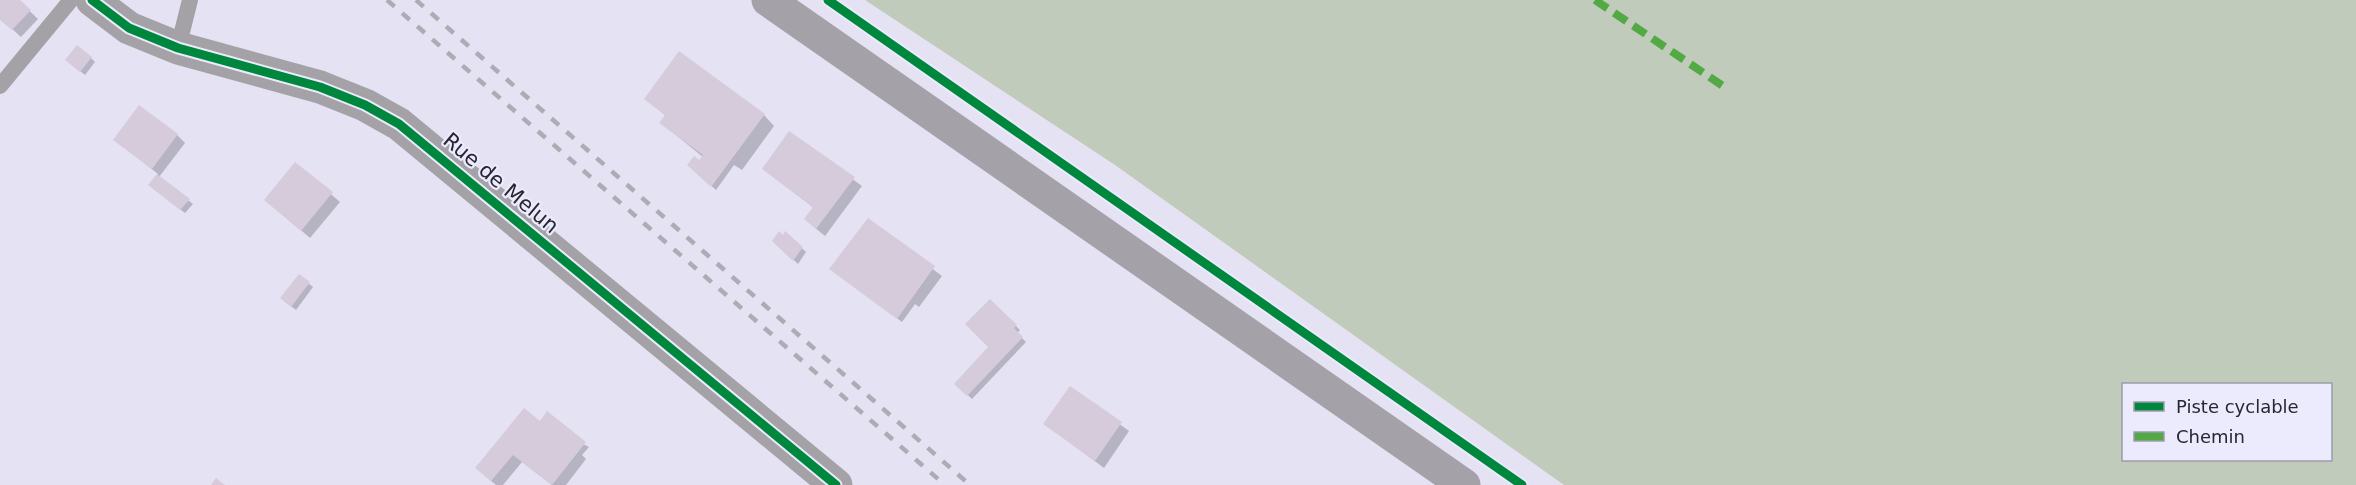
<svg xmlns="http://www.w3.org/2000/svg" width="2356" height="485" font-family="'DejaVu Sans',sans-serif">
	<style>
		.green { fill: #c1cbbb; fill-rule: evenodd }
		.shadow { fill: #0003 }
		.building { fill: #d6cbdb }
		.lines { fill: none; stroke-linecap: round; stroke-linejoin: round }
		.service { stroke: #a5a2a7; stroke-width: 16 }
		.minor { stroke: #a5a2a7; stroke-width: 33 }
		.secondary { stroke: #a5a1a9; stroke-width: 33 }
		.rail { stroke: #adabb3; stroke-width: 4.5; stroke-dasharray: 10 10; stroke-linecap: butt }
		.quiet { stroke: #53aa45; stroke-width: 8; stroke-dasharray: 15 8; stroke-linecap: butt }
		.cycleway-casing { stroke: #eceafd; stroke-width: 13 }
		.cycleway { stroke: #00873e; stroke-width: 9 }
		.labels { text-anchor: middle; stroke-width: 4.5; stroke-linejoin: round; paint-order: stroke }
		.street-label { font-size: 21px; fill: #272631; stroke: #eceafd }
	</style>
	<rect width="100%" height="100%" fill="#e4e2f3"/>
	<path class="green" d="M865,0H2356V485H1564L1115,165ZM2124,384H2330V460H2124Z"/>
	<g class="shadow">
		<path d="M0,0H18L38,19L21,37L0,18Z"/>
		<path d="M91,58L95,62L85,75L71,64Z"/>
		<path d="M646,99L764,115L774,126L742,170L734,165L716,190L689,165L699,162L703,157L661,123L666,116Z"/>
		<path d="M789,133L862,186L825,236L814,227V208L763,169Z"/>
		<path d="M177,135L185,143L159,177L193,204L185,213L150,185L158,174L115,140Z"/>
		<path d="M296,164L340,202L310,238L266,200Z"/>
		<path d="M868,220L942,276L919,307L915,304L902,322L831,269Z"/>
		<path d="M786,233L806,252L798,264L774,241Z"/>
		<path d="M299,276L313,287L296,310L286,302Z"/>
		<path d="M990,301L1020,330L1017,333L1026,342L972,399L956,384L990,347Z"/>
		<path d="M1070,388L1129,431L1104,468L1045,424Z"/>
		<path d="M540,423L589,447L582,455L586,459L566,485H552L522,462L503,485H496L485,476Z"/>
	</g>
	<g class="building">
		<path d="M0,0H20L31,10L12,30L0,20Z"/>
		<path d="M77,45L92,57L80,72L65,60Z"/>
		<path d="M679,51L765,114L711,187L687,165L694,156L699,160L703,155L659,123L665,115L644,99Z"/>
		<path d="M139,105L178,134L152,169L113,140Z"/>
		<path d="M789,131L855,177L816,229L804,219L813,207L762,169Z"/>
		<path d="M295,162L333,192L301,231L264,200Z"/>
		<path d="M157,174L190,199L180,210L148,185Z"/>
		<path d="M868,218L935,266L897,319L829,269Z"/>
		<path d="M779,231L783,235L785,231L803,247L793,261L772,241Z"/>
		<path d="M299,274L310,282L291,307L280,298Z"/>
		<path d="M990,299L1017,325L1014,328L1023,337L967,396L954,384L988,347L965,324Z"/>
		<path d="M1070,386L1122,422L1095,461L1043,424Z"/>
		<path d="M524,408L540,421L547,411L586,442L552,485L513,455L491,481L475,468Z"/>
		<path d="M216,478L225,485H211Z"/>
	</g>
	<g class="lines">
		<g class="service">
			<path d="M178,48L190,0"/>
			<path d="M0,86L71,0"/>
		</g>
		<path class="minor" d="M92,0L129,28L178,48L320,87L365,105L399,124L836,485"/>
		<path class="secondary" d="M768,0L1464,485"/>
		<g class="rail">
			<path d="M387,0L945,485"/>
			<path d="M416,0L970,485"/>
		</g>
		<path class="quiet" d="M1595,0L1726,88"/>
		<defs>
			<g id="cycleway">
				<path d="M92,0L129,28L178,48L320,87L365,105L399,124L836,485"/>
				<path d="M828,0L1522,485"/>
			</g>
		</defs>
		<use href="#cycleway" class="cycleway-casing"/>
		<use href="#cycleway" class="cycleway"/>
	</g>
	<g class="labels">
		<g class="street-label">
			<text transform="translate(501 183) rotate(40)" y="7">Rue de Melun</text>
		</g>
	</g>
	<rect x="2122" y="383" width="210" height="78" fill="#eceafd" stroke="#9d9cab" stroke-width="1.5"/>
	<rect x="2134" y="402" width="30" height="9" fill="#00873e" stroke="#9d9cab" stroke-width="1.5"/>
	<text x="2176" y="413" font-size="18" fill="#272631">Piste cyclable</text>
	<rect x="2134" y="432" width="30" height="9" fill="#53aa45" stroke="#9d9cab" stroke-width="1.5"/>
	<text x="2176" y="443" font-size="18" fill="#272631">Chemin</text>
</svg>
